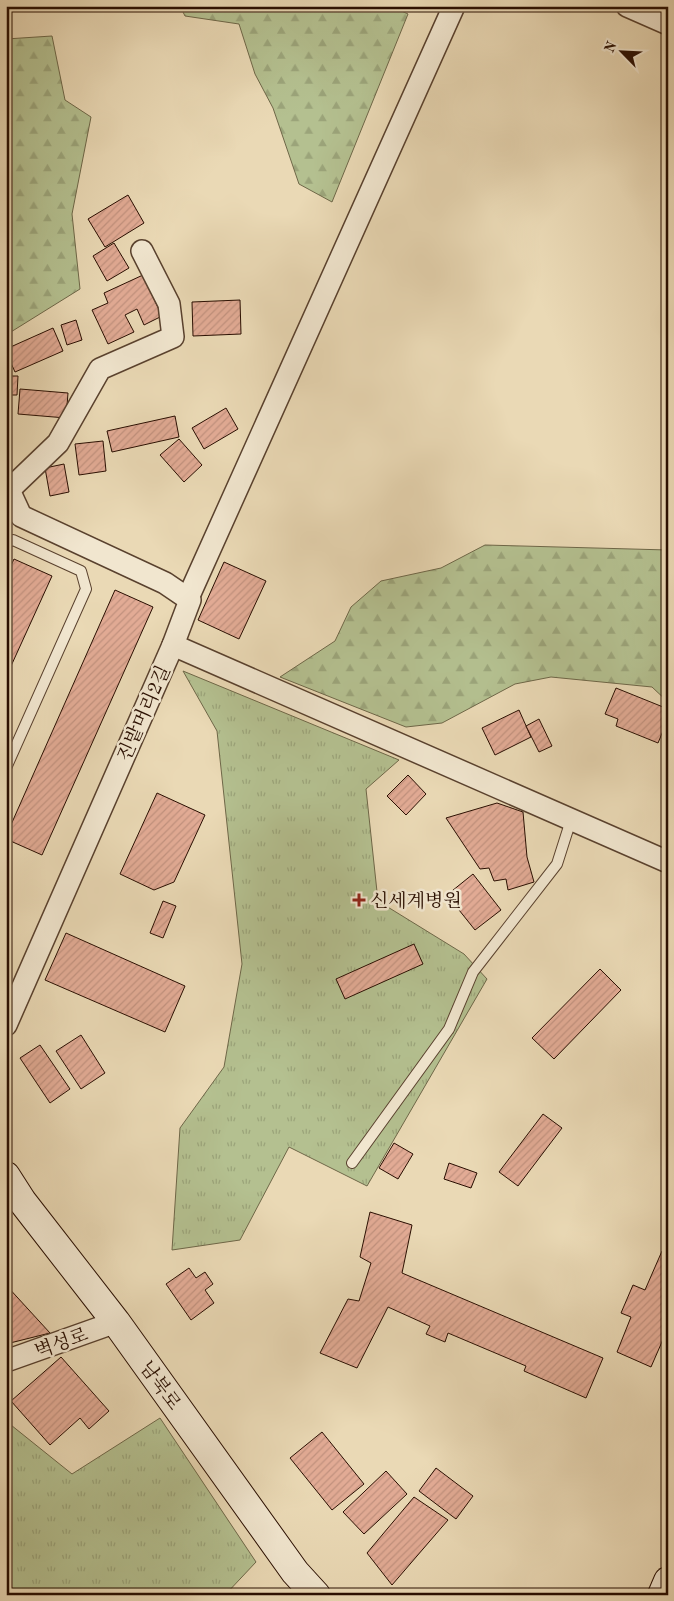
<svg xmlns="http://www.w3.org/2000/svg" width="674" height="1601" font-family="'Old Standard TT','Noto Serif KR',serif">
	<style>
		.grass { fill: url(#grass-tufts); stroke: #6e6748 }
		.forest { fill: url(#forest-firs); stroke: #6e6748 }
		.building { fill: url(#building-hatch); stroke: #290e01 }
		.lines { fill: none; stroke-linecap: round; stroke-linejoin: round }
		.lane-casing { stroke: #59412e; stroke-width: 12 }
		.street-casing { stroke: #59412e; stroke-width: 24 }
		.secondary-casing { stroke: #290e01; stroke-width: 30 }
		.lane { stroke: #f1e6cf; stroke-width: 10 }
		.street { stroke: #f1e6cf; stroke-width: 21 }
		.secondary { stroke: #f1e6cf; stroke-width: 28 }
		.poi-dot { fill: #8f2418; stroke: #f1e6cf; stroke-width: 2 }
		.labels { text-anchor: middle; stroke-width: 5; stroke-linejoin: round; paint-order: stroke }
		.street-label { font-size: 19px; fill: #290e01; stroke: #f1e6cf }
		.poi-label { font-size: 19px; fill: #290e01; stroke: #f1e6cf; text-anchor: start }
	</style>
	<defs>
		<pattern id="grass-tufts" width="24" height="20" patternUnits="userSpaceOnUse" patternTransform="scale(1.25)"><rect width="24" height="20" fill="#b4c090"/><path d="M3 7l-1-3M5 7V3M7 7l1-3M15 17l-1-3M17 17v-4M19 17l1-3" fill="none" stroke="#9ba47a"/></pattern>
		<pattern id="forest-firs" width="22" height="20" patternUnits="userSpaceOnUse" patternTransform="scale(1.25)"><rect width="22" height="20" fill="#b4c090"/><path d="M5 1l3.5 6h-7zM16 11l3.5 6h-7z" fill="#9ba47a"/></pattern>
		<pattern id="building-hatch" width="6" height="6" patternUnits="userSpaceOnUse" patternTransform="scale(1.25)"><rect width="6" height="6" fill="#e2ab95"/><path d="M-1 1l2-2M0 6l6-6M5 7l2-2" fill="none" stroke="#c2927f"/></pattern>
	</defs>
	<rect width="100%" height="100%" fill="#ead9b5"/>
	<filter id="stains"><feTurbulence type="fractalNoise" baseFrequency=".004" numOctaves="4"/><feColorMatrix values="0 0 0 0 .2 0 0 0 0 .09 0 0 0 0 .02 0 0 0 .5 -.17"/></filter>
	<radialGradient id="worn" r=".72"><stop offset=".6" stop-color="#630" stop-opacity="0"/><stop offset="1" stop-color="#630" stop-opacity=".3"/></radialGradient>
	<g class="grass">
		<path d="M183,671L399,760L366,789L378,901L464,954L487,979L367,1186L289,1147L240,1240L172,1250L180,1128L224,1067L242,964L217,731Z"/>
		<path d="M160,1418L256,1562L225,1595H6V1421L72,1474Z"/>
	</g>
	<g class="forest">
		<path d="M180,6H391L408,14L332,202L299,184L273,108L255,74L239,24L185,16Z"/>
		<path d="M52,36L65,100L91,117L72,214L80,289L6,335V39Z"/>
		<path d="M485,545L668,550V702L652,687L551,677L515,684L442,723L406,727L280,677L335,641L351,607L381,581L441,568Z"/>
	</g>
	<g class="building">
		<path d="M128,195L144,223L105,247L88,219Z"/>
		<path d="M114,243L129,268L107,281L93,256Z"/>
		<path d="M143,275L162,316L144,325L137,309L125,315L134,332L108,344L92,310L108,303L104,293Z"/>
		<path d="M240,300L241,334L193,336L192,302Z"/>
		<path d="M76,320L82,340L67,345L61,325Z"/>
		<path d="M53,328L63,351L15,372L6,352V349Z"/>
		<path d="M6,376H18L17,395H6Z"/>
		<path d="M20,389L68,393L66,418L18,414Z"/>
		<path d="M226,408L238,429L204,449L192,428Z"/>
		<path d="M175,416L179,437L112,452L107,431Z"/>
		<path d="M179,439L202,465L184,482L160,455Z"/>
		<path d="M103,441L106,471L79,475L75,444Z"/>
		<path d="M64,464L69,492L50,496L45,468Z"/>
		<path d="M14,559L52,576L6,677V576Z"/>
		<path d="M224,562L266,581L239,639L198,620Z"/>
		<path d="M115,590L153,607L42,855L6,839V836Z"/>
		<path d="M616,688L668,709V719L658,743L616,726L618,719L605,714Z"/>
		<path d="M519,710L531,737L495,755L482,728Z"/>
		<path d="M539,719L552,746L539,752L526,726Z"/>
		<path d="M408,775L426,794L406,815L387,796Z"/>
		<path d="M157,793L205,815L174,882L154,890L120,874Z"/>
		<path d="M497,803L523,812L527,857L534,882L508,890L506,879L494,881L489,868L480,869L446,818Z"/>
		<path d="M473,874L501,910L475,930L447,895Z"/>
		<path d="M163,901L176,906L163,938L150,933Z"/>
		<path d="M66,933L185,986L165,1032L45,980Z"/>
		<path d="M414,944L423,964L345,999L336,979Z"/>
		<path d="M600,969L621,990L554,1059L532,1038Z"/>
		<path d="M81,1035L105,1073L81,1089L56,1051Z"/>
		<path d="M40,1045L70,1089L50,1103L20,1058Z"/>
		<path d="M543,1114L562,1128L518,1186L499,1172Z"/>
		<path d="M394,1143L413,1154L398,1179L379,1168Z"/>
		<path d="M449,1163L477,1173L471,1188L444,1179Z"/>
		<path d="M668,1194V1206L664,1205Z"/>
		<path d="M370,1212L412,1225L402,1273L603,1358L586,1398L524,1371L526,1366L448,1333L445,1342L426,1334L430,1326L388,1307L357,1368L320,1353L348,1299L359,1301L371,1263L360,1257Z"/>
		<path d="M662,1251L668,1253V1328L651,1367L617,1352L631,1317L621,1313L633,1285L645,1290Z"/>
		<path d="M189,1268L196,1278L205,1272L213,1284L205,1290L214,1303L191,1320L166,1284Z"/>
		<path d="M6,1285L50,1333L6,1344Z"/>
		<path d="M61,1357L109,1411L89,1429L80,1418L50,1445L11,1401Z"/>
		<path d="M322,1432L364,1484L332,1510L290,1458Z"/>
		<path d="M436,1468L473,1496L456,1519L419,1491Z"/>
		<path d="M386,1471L407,1494L364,1534L343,1512Z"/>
		<path d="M414,1497L448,1520L392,1585L367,1553Z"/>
	</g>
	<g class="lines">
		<defs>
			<g id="lane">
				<path d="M6,543L13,540L81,571L86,589L6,768"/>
				<path d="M352,1163L449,1029L473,972L557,864L571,820"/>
			</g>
			<g id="street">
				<path d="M627,6L668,24"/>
				<path d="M6,489L9,490L21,516L165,583L190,600L173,645L6,1025"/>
				<path d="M9,490L58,443L100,369L173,337L169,304L142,251"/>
				<path d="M188,598L454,6"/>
				<path d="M173,645L668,862"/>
				<path d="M6,1361L116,1322"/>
			</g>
			<g id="secondary">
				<path d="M6,1176L22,1201L116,1322L295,1572L316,1595"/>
				<path d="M662,1595L668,1581"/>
			</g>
		</defs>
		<use href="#lane" class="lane-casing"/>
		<use href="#street" class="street-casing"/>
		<use href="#secondary" class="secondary-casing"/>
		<use href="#lane" class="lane"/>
		<use href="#street" class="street"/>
		<use href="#secondary" class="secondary"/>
	</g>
	<path class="poi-dot" d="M356.5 892.5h5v5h5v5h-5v5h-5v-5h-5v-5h5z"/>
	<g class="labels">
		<g class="street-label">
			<text transform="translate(143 713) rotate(-66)" y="7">진밭머리2길</text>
			<text transform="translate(61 1342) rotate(-20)" y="7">벽성로</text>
			<text transform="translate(161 1385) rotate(54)" y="7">남북로</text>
		</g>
		<g class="poi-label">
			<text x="370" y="907">신세계병원</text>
		</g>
	</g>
	<rect width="674" height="1601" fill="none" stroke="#ead9b5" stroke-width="25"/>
	<rect x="8" y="8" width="659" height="1586" fill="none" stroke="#290e01" stroke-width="2.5"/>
	<rect x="12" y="12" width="649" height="1576" fill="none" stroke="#290e01"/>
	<g transform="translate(622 52) rotate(294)" stroke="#f1e6cf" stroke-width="4" paint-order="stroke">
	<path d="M0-4L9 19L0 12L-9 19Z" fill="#290e01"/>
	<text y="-8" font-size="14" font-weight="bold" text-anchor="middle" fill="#290e01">N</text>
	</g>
	<rect width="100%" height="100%" filter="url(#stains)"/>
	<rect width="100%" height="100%" fill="url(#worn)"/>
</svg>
